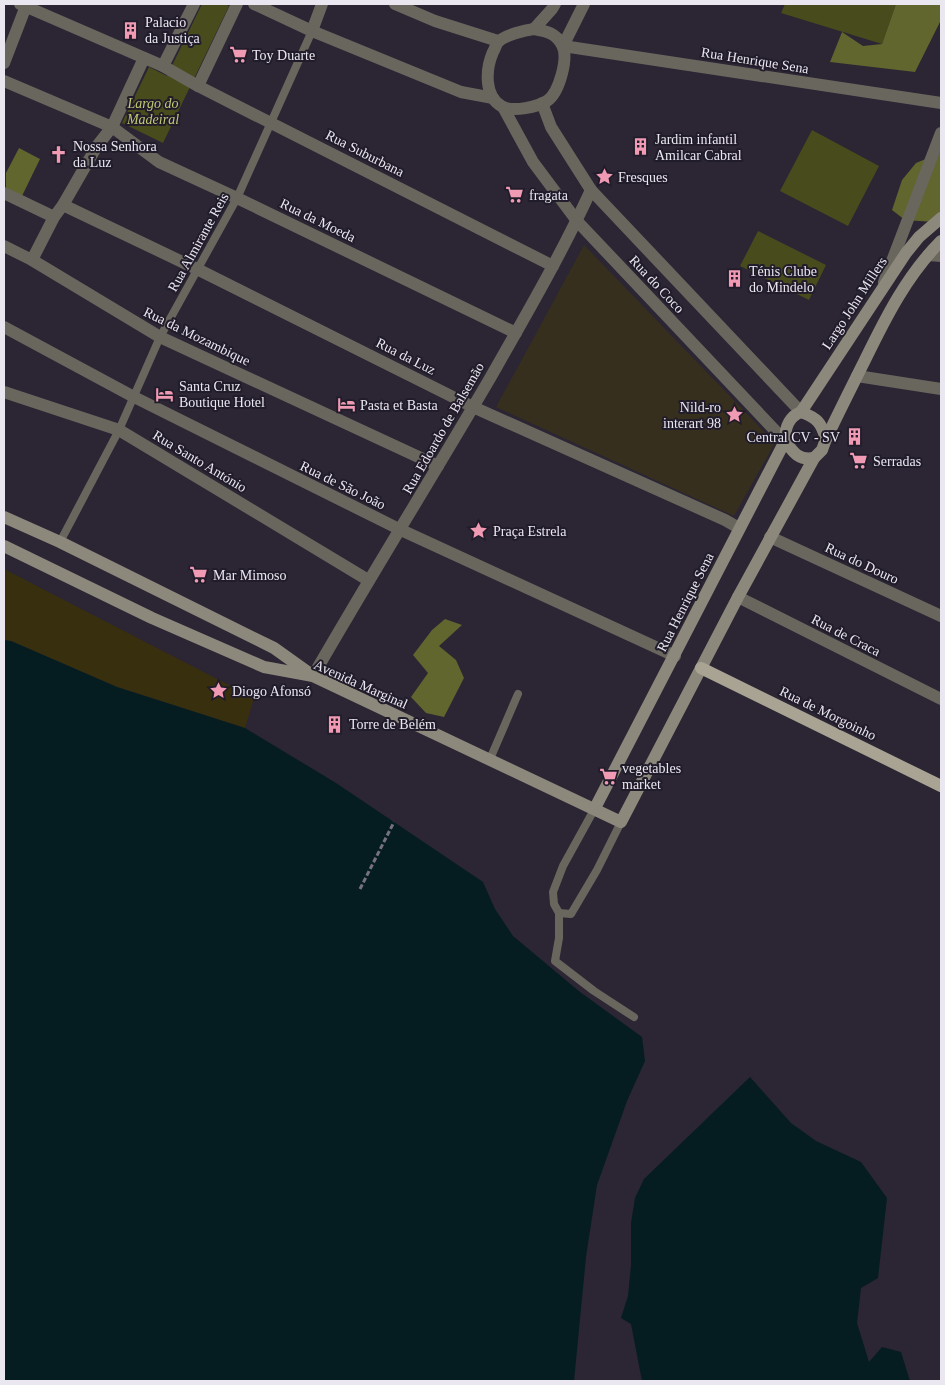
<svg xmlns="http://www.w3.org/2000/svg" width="945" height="1385" font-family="'Times New Roman',serif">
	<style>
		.commercial { fill: #372f1e }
		.green { fill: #484b1c }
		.forest { fill: #61652e }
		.sand { fill: #382f0f }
		.water { fill: #051d21 }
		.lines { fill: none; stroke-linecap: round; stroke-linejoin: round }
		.path { stroke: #76717e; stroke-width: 3; stroke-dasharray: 5 2.5; stroke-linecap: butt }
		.service { stroke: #69665e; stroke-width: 8 }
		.minor { stroke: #69665e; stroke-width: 12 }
		.tertiary { stroke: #69665e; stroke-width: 12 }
		.secondary { stroke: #8d887c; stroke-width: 12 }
		.primary { stroke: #a9a393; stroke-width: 12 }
		.labels { text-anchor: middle; stroke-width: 4; stroke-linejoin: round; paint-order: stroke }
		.poi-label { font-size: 14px; fill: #ebe7f1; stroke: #211c2a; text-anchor: start }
		.street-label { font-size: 14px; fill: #ebe7f1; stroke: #211c2a }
		.park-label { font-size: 14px; font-style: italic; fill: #c0c874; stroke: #211c2a }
	</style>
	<rect width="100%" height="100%" fill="#2b2534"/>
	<path class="commercial" d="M584,245L775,443L734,516L496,407Z"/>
	<g class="green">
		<path d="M202,4H225L229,6L163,143L122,123L149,67L167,76Z"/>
		<path d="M785,4H896L882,44L781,13Z"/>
		<path d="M812,130L879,166L848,226L780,191Z"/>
		<path d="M758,231L826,265L809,300L740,266Z"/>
	</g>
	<g class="forest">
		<path d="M896,4H941V20L915,72L830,62L842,32L863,46L882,44Z"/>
		<path d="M19,148L40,159L22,196L6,188V173Z"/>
		<path d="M940,153L941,154V227L934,222L905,220L892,210L902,180L916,163Z"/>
		<path d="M445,619L462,625L439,646L456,660L464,678L444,717L426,713L411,697L428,673L413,655L432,630Z"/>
	</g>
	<path class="sand" d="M4,569L254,698L245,728L117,687L11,641L4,640Z"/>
	<g class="water">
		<path d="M4,640L11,641L117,687L245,728L336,783L483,882L495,909L513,936L580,992L642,1037L645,1061L627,1101L597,1185L586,1257L574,1381H4Z"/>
		<path d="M750,1077L791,1123L816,1141L861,1162L887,1198L878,1278L861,1288L857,1323L869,1362L882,1347L901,1352L910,1381H642L631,1324L621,1318L628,1296L631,1265V1223L635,1198L644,1179Z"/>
	</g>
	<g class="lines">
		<path class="path" d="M360,889L394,822"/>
		<g class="service">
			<path d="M60,542L119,430L160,337L237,198L312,31"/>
			<path d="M490,759L518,694"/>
			<path d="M595,808L563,866L553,892L554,904L559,913V938L555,961L594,991L634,1017"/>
			<path d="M559,913L571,914L597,870L621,822"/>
		</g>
		<g class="minor">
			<path d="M20,4L163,66L198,86L553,266"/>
			<path d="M312,31L322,4"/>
			<path d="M4,63L26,6"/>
			<path d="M163,66L194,4"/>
			<path d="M4,81L112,127L159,162L237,198L516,333"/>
			<path d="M198,86L237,4"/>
			<path d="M4,193L54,217"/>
			<path d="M63,205L197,269L473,407L725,520L739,528"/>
			<path d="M4,246L32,260L160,337L438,466"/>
			<path d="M928,255L941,256"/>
			<path d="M32,260L54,217L63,205L97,146L112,127L144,58"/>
			<path d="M884,282L941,133"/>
			<path d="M4,327L134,397L401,530L675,656"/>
			<path d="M857,376L941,389"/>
			<path d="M4,392L119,430L368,580"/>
			<path d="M770,537L941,616"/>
			<path d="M738,597L941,699"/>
			<path d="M313,676C370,577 431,479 489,380C525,317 561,255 591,190"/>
		</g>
		<g class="tertiary">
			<path d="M254,4L312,31L461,92L493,98"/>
			<path d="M395,4L435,21L498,41"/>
			<path d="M534,29C546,31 556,33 562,45C569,58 559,93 547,101C537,107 514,112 503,107C483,97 486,68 493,52C495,49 496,44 498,42C505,35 525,30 534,29Z"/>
			<path d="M534,29L552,9L555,4"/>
			<path d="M563,46L941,103"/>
			<path d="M563,46L584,4"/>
			<path d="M542,103L551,127L591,190L801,412"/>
			<path d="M503,107L533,162L577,221L785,441"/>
		</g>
		<g class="secondary">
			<path d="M801,412L906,253L919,237L941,218"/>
			<path d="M801,412C817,418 821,422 826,439"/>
			<path d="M785,441C793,452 799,461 814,458"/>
			<path d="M4,517L60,542L274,648L309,673"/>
			<path d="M4,546L152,618L264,667L313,676L621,822L738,597L814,458L822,450L826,439C839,412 852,386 865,360C886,317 907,275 941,241"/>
			<path d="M595,808L785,441C785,428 788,417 801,412"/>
		</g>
		<path class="primary" d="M701,668L941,786"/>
	</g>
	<defs>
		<symbol id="building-bare" viewBox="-9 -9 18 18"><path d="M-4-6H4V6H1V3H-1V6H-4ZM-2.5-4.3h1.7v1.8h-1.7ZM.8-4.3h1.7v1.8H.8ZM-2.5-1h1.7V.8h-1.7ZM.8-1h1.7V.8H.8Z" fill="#f09ab4" stroke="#211c2a" stroke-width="2.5" paint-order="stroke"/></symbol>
		<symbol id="supermarket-bare" viewBox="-9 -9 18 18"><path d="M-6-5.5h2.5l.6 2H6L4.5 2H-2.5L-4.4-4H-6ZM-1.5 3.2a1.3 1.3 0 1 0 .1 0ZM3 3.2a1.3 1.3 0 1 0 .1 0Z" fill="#f09ab4" stroke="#211c2a" stroke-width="2.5" paint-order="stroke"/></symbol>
		<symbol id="church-bare" viewBox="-9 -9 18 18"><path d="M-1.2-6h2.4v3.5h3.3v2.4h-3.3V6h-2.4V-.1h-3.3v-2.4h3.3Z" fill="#f09ab4" stroke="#211c2a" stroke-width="2.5" paint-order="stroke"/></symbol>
		<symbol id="sight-bare" viewBox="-9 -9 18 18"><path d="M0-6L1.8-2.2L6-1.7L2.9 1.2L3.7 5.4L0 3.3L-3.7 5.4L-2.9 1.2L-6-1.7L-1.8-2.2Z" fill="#f09ab4" stroke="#211c2a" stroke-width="2.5" paint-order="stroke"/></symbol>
		<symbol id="hotel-bare" viewBox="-9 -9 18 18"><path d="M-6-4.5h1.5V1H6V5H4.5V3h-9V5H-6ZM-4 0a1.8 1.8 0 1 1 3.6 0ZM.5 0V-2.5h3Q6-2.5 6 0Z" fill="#f09ab4" stroke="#211c2a" stroke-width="2.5" paint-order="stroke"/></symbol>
	</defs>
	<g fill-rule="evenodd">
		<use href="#building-bare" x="118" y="18" width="25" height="25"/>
		<use href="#supermarket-bare" x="226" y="42" width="25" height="25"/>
		<use href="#building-bare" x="628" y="134" width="25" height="25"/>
		<use href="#church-bare" x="46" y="142" width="25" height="25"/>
		<use href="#sight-bare" x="592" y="164" width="25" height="25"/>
		<use href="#supermarket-bare" x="502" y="182" width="25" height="25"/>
		<use href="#building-bare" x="722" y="266" width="25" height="25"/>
		<use href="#hotel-bare" x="152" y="382" width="25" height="25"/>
		<use href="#hotel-bare" x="334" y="392" width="25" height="25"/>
		<use href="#sight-bare" x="722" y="402" width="25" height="25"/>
		<use href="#building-bare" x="842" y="424" width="25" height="25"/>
		<use href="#supermarket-bare" x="846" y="448" width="25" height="25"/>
		<use href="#sight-bare" x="466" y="518" width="25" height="25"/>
		<use href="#supermarket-bare" x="186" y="562" width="25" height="25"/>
		<use href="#sight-bare" x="206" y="678" width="25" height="25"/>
		<use href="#building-bare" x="322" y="712" width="25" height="25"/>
		<use href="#supermarket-bare" x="596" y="764" width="25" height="25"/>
	</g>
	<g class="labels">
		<g class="poi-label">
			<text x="145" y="27">Palacio<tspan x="145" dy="16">da Justiça</tspan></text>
			<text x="252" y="60">Toy Duarte</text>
			<text x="655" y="144">Jardim infantil<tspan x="655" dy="16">Amilcar Cabral</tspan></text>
			<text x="73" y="151">Nossa Senhora<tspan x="73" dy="16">da Luz</tspan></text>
			<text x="618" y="182">Fresques</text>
			<text x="529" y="200">fragata</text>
			<text x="749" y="276">Ténis Clube<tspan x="749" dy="16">do Mindelo</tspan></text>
			<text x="179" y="391">Santa Cruz<tspan x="179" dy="16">Boutique Hotel</tspan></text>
			<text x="360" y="410">Pasta et Basta</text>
			<text x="721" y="412" text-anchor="end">Nild-ro<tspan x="721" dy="16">interart 98</tspan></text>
			<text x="840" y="442" text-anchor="end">Central CV - SV</text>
			<text x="873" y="466">Serradas</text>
			<text x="493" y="536">Praça Estrela</text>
			<text x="213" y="580">Mar Mimoso</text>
			<text x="232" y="696">Diogo Afonsó</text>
			<text x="349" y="729">Torre de Belém</text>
			<text x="622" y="773">vegetables<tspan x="622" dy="16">market</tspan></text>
		</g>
		<g class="street-label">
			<text transform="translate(755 60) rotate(9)" y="5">Rua Henrique Sena</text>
			<text transform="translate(365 153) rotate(27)" y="5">Rua Suburbana</text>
			<text transform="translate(318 220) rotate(26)" y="5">Rua da Moeda</text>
			<text transform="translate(198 242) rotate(-61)" y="5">Rua Almirante Reis</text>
			<text transform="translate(657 284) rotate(47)" y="5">Rua do Coco</text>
			<text transform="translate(854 303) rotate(-57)" y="5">Largo John Millers</text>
			<text transform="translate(197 336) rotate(26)" y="5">Rua da Mozambique</text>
			<text transform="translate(406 356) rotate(27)" y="5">Rua da Luz</text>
			<text transform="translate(443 428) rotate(-60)" y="5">Rua Edoardo de Balsemão</text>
			<text transform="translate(200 461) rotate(31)" y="5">Rua Santo António</text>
			<text transform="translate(343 485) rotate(26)" y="5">Rua de São João</text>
			<text transform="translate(862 563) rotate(25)" y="5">Rua do Douro</text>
			<text transform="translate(685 602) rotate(-63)" y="5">Rua Henrique Sena</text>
			<text transform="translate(846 635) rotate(27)" y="5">Rua de Craca</text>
			<text transform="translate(361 684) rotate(24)" y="5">Avenida Marginal</text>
			<text transform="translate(828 713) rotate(26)" y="5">Rua de Morgoinho</text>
		</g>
		<g class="park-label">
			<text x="153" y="108">Largo do<tspan x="153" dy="16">Madeiral</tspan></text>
		</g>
	</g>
	<rect width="945" height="1385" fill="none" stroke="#ebe7f1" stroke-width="10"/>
</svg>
